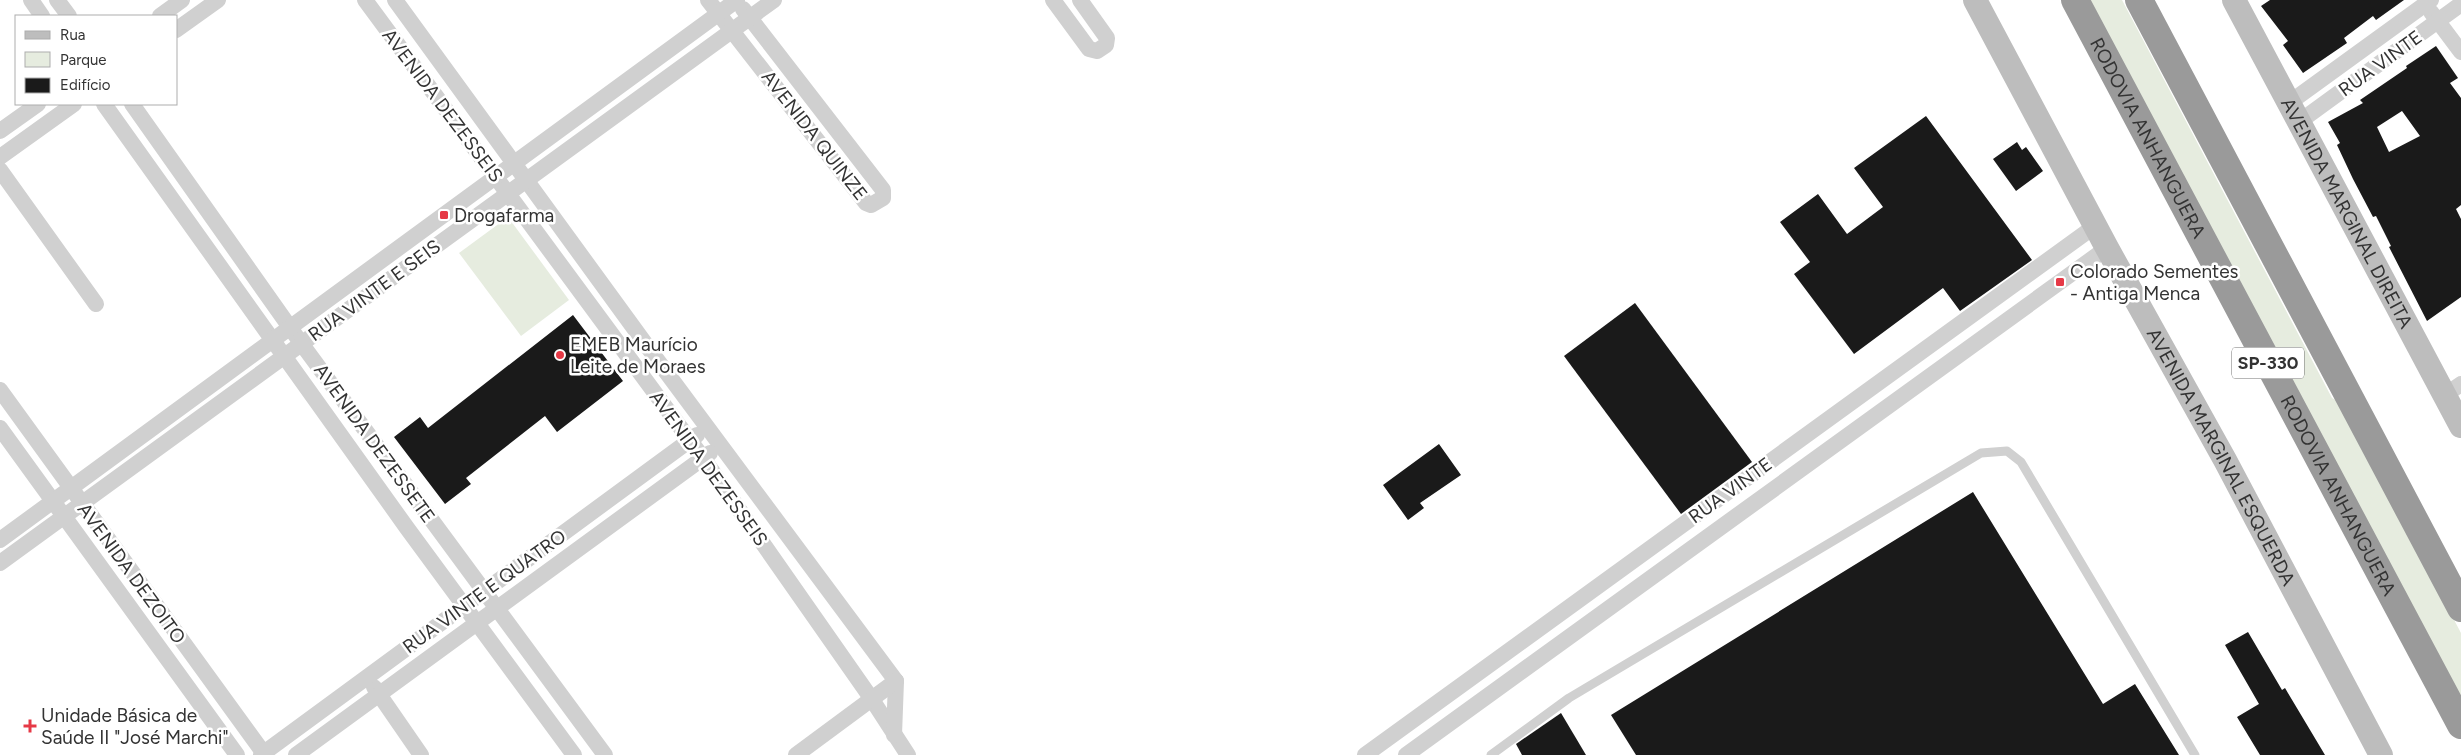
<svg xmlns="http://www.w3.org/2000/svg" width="2461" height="755" font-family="Figtree,sans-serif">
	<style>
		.green { fill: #e6ecdf }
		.building { fill: #1a1a1a; fill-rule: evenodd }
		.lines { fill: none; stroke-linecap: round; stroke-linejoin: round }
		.lane { stroke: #d0d0d0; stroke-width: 9 }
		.street { stroke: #d0d0d0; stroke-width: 16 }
		.secondary { stroke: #bdbdbd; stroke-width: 24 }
		.highway { stroke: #9a9a9a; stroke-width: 28 }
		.poi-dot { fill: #e63946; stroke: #fff; stroke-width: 2 }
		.labels { text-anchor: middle; stroke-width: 5; stroke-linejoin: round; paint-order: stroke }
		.shield { fill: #fff; stroke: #707070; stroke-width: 1 }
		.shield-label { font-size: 18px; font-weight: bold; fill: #333 }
		.street-label { font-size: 19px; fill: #333; stroke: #fff }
		.poi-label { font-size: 19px; fill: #333; stroke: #fff; text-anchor: start }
	</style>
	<rect width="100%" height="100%" fill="#fff"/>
	<g class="green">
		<path d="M2089,0H2122L2332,398L2339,402L2461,633V705Z"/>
		<path d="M508,217L569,300L521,336L459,253Z"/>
	</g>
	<g class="building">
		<path d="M2270,0H2404L2376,20L2373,16L2344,38L2347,43L2303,73L2283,45L2288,41L2261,6Z"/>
		<path d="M2436,46L2458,78L2450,83L2461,98V205L2456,209L2461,219V297L2427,321L2389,247L2391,246L2376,216L2373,217L2353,179L2337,145L2340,143L2328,122L2363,103L2360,100L2407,68L2406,66ZM2402,111L2420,136L2389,152L2377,127Z"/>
		<path d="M1926,116L2032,260L1960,311L1943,288L1854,354L1794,274L1810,262L1780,222L1818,194L1847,234L1883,207L1854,168Z"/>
		<path d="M2017,142L2022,150L2026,147L2043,171L2016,191L1993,159Z"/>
		<path d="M1635,303L1752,462L1681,514L1564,356Z"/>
		<path d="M573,315L623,381L557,432L545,416L466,478L471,484L445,504L394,437L420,417L428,428Z"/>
		<path d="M1439,444L1461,475L1420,503L1424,508L1408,520L1383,485Z"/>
		<path d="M1973,492L2103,704L2135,684L2179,755H1636L1611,715Z"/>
		<path d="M2248,632L2282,690L2285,688L2325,755H2260L2237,717L2259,704L2225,645Z"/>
		<path d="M1561,713L1586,755H1522L1516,744Z"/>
	</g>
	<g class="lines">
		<path class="lane" d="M1491,755L1569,698L1981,453L2007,451L2021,462L2195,755"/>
		<g class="street">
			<path d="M31,0L42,16"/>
			<path d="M57,0L69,16"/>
			<path d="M365,0L703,458L871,698L908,755"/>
			<path d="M395,0L655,357L896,681"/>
			<path d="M708,0L866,203L871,205L883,198V190L743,9"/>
			<path d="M1053,0L1089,49L1097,51L1106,45L1107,38L1080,0"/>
			<path d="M2431,12L2461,52"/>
			<path d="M160,16L182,0"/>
			<path d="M176,30L218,0"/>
			<path d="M2289,103L2431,0"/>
			<path d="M104,104L407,528L574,755"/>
			<path d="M132,104L301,343L605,755"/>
			<path d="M2299,122L2461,4"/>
			<path d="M0,131L38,104"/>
			<path d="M0,157L74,104"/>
			<path d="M0,170L96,304"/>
			<path d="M0,390L265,755"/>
			<path d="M2445,395L2461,384"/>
			<path d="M0,428L237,755"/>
			<path d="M0,540L737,0"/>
			<path d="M0,563L774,0"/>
			<path d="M374,687L421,755"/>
			<path d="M894,735L896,681"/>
			<path d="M261,755L697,435"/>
			<path d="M296,755L710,453"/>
			<path d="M796,755L896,681"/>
			<path d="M1365,755L2095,226"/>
			<path d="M1406,755L2107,248"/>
		</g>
		<g class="secondary">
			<path id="s1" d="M1975,0L2107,248L2225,460L2381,755"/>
			<path id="s2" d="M2234,0L2461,426"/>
		</g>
		<g class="highway">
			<path id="s3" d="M2075,0L2461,725"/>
			<path d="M2139,0L2461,608"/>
		</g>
	</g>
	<g class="poi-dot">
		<rect x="439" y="210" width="10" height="10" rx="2.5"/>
		<rect x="2055" y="277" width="10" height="10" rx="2.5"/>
		<circle cx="560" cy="355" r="5"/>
		<path d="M27.5 718.5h5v5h5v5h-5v5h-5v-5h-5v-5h5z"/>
	</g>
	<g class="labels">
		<rect class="shield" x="2232" y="347.5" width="72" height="31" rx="4"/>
		<g class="shield-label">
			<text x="2268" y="369">SP-330</text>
		</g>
		<g class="street-label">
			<text transform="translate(2380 63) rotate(-36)" y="7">RUA VINTE</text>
			<text transform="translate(443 105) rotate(53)" y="7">AVENIDA DEZESSEIS</text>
			<text transform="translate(815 135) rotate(52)" y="7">AVENIDA QUINZE</text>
			<text dy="7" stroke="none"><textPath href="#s3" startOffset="156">RODOVIA ANHANGUERA</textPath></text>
			<text dy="7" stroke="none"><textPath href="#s2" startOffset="241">AVENIDA MARGINAL DIREITA</textPath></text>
			<text transform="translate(374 290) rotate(-36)" y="7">RUA VINTE E SEIS</text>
			<text transform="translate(375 443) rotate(54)" y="7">AVENIDA DEZESSETE</text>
			<text dy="7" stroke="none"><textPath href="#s1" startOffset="519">AVENIDA MARGINAL ESQUERDA</textPath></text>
			<text transform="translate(709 468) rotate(54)" y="7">AVENIDA DEZESSEIS</text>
			<text transform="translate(1730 490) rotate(-36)" y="7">RUA VINTE</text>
			<text dy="7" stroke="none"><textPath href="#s3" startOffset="561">RODOVIA ANHANGUERA</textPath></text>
			<text transform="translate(132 573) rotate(54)" y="7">AVENIDA DEZOITO</text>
			<text transform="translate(484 591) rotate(-36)" y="7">RUA VINTE E QUATRO</text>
		</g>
		<g class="poi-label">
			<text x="454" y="222">Drogafarma</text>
			<text x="2070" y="278">Colorado Sementes<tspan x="2070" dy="22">- Antiga Menca</tspan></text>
			<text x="570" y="351">EMEB Maurício<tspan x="570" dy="22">Leite de Moraes</tspan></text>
			<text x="41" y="722">Unidade Básica de<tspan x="41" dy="22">Saúde II "José Marchi"</tspan></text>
		</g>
	</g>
	<rect x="15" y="15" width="162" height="90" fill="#ffffff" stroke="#adadad"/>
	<rect x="25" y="31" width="25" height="8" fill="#bdbdbd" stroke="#adadad"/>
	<text x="60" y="40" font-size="15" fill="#333333">Rua</text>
	<rect x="25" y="52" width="25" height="15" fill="#e6ecdf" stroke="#adadad"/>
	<text x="60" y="65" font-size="15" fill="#333333">Parque</text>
	<rect x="25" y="78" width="25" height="15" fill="#1a1a1a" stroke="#adadad"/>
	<text x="60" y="90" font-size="15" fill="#333333">Edifício</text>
</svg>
